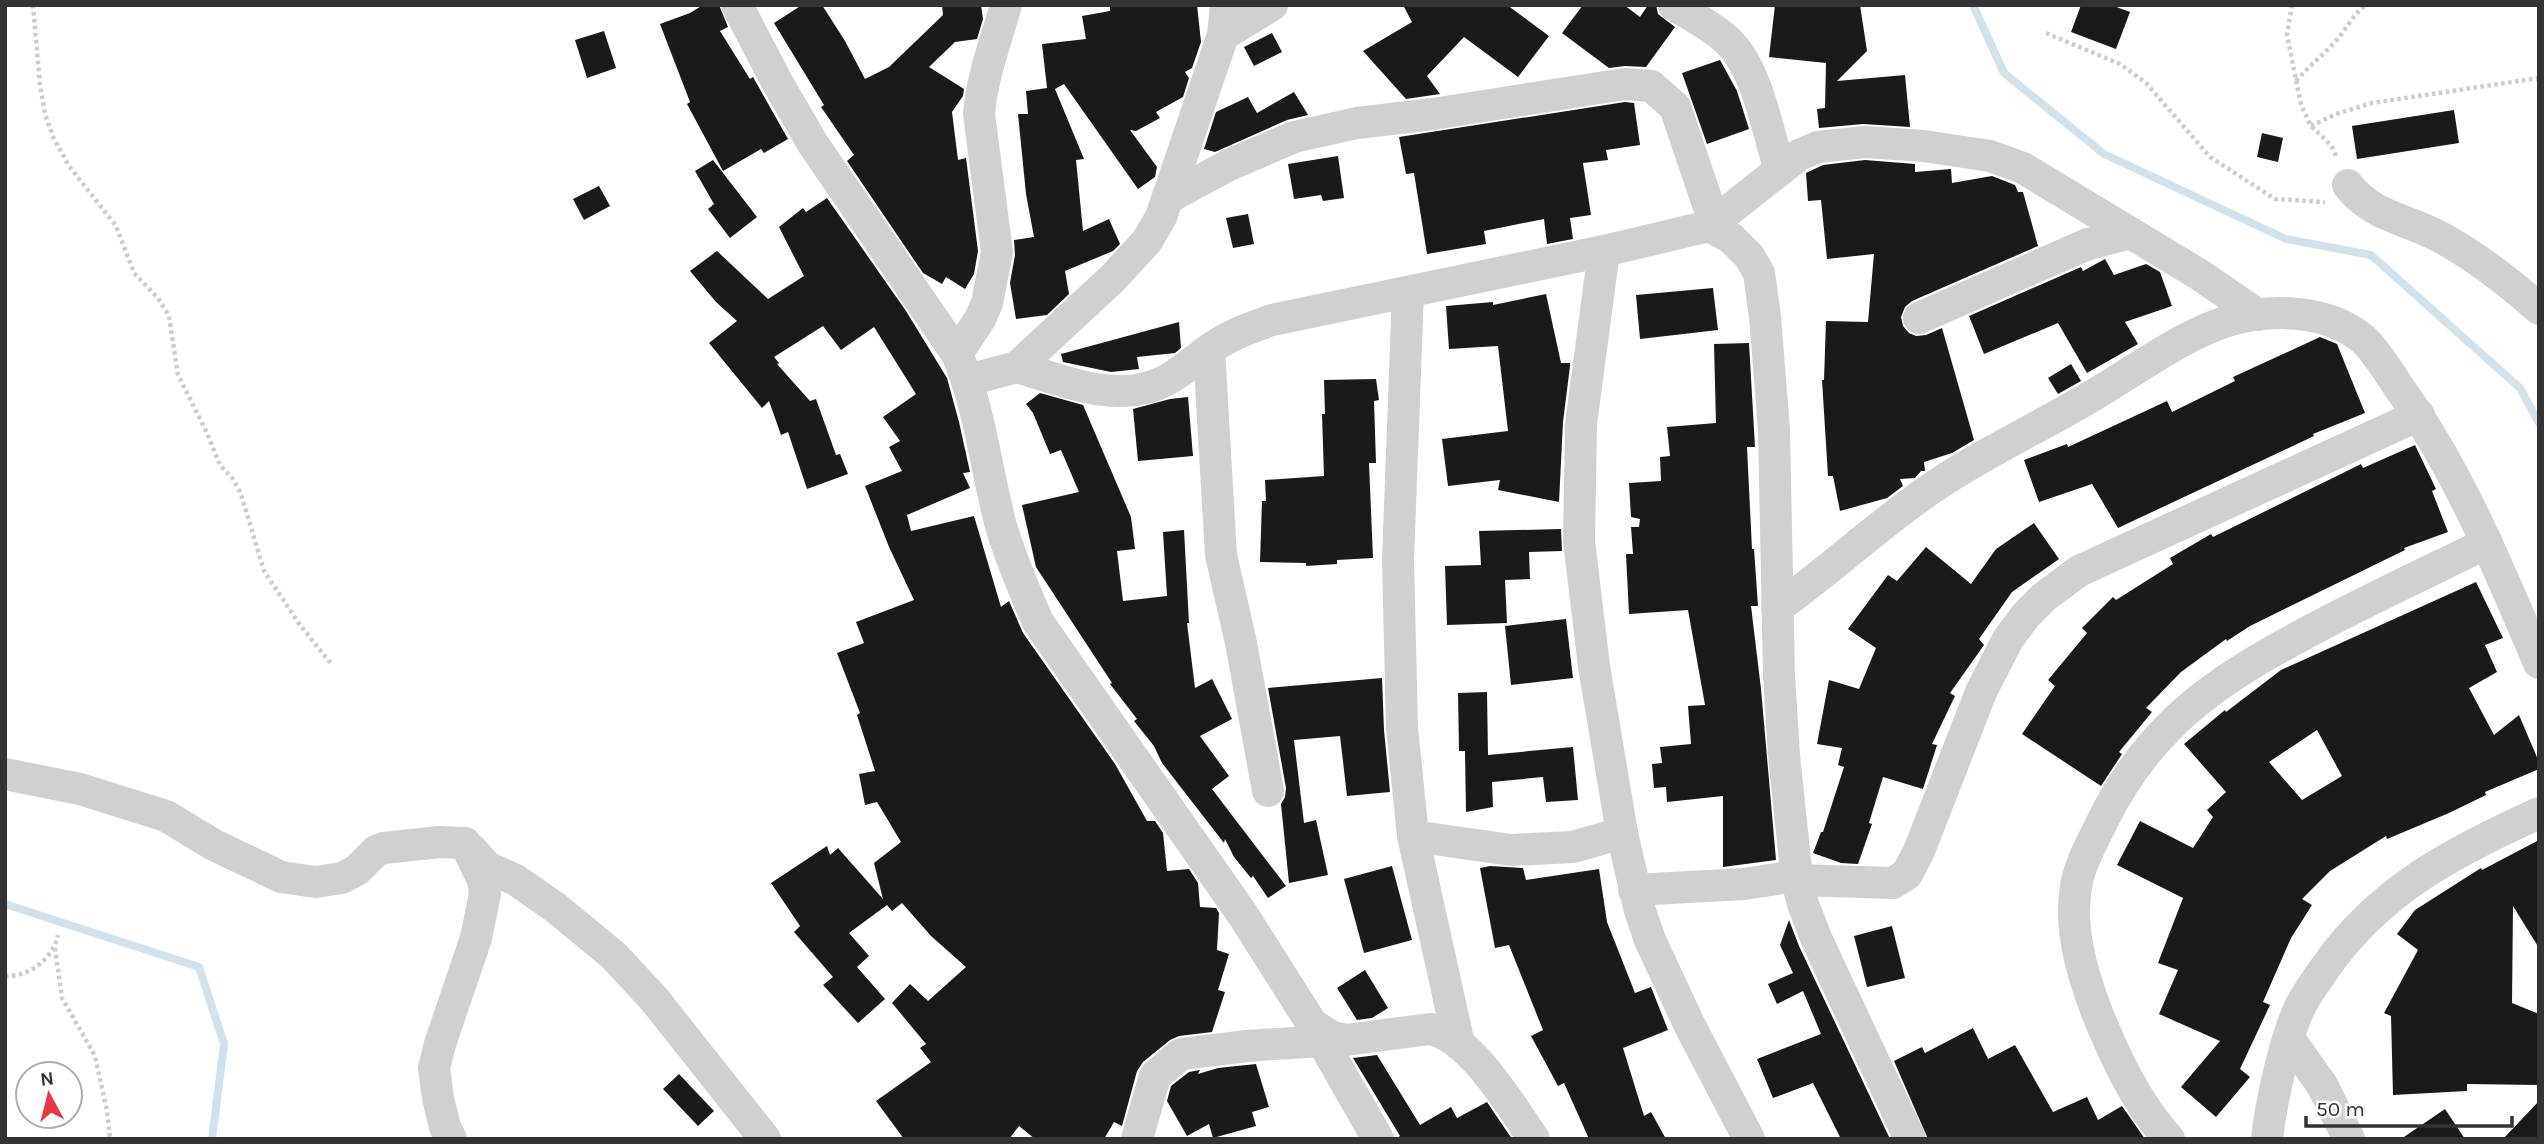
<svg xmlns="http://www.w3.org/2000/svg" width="2544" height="1144" font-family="Karla,sans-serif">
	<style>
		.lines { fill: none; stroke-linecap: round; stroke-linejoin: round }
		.stream { stroke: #cfe2ee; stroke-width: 8 }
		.building { fill: #1a1a1a; fill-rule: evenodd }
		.path { stroke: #cdcdcd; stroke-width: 4.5; stroke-dasharray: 3.5 3.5; stroke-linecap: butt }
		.minor { stroke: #d0d0d0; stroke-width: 32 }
	</style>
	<rect width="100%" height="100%" fill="#fff"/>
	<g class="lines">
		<g class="stream">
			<path d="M1973,5L2004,73L2104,154L2286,239L2371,255L2520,388L2539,423"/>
			<path d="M5,904L199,967L224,1044L212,1139"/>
		</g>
	</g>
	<g class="building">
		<path d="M703,5H719L728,27L720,31L750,79L753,77L788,139L764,153L761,149L723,171L687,104L690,102L660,24L690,13Z"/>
		<path d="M802,5H822L845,41L865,79L889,67L943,15L942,5H981L983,19L977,39L955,42L929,67L964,89L963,96L952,112L958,160L966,158L978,251L974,274L965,289L946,277L942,284L923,273L847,161L854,155L821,107L824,105L774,23Z"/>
		<path d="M1144,5H1197L1201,42L1192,68L1185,72L1189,78L1183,97L1156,112L1160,118L1136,131L1130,130L1157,167L1155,177L1138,189L1064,84L1055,89L1084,159L1076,160L1083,231L1109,219L1120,244L1113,251L1065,271L1069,294L1047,315L1016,319L1010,283L1015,255L1014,240L1034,237L1026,194L1018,114H1028L1026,91L1047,88L1042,44L1086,39L1082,16L1110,11V7Z"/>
		<path d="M1403,5H1507L1549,36L1518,77L1464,37L1427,76L1440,94L1406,99L1363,51L1412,22Z"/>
		<path d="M1583,5H1624L1640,17L1648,5H1656L1658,14L1675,27L1646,67L1625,66L1609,68L1562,33Z"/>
		<path d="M1775,5H1860L1867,51L1837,81L1905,75L1910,127L1863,124L1819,128L1817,109L1825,108L1826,63L1769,57Z"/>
		<path d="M2081,5H2111L2130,12L2116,49L2071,32Z"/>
		<path d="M604,31L616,68L587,78L575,40Z"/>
		<path d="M1272,33L1282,52L1254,66L1244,47Z"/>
		<path d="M1720,60L1737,91L1749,129L1707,144L1682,73Z"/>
		<path d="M1294,92L1308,115L1287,120L1215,152L1204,149L1216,112L1248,97L1257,113Z"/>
		<path d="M1625,102L1634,103L1640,145L1606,150L1608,160L1583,163L1591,215L1570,218L1573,239L1547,244L1544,219L1484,231L1486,244L1427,254L1414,173L1406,174L1399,137Z"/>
		<path d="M2454,110L2459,143L2357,159L2352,126Z"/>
		<path d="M2262,133L2283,138L2278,162L2257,157Z"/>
		<path d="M1338,156L1344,198L1323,201L1321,195L1294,199L1288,164Z"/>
		<path d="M713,160L757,217L730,238L708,209L714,204L695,171Z"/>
		<path d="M1865,160L1915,164V172L1951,169L1952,183L1992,176L2015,185L2018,192H2023L2038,246L1912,301L1905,307L1901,317L1903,326L1909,333L1916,336L1926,335L1942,328L1974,440L1952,453L1924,462L1925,471H1921L1915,478L1900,479L1903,486L1887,498L1840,511L1833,476H1828L1822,380H1824L1826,321L1868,322L1874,254L1827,259L1821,200L1808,201L1806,173L1823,165Z"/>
		<path d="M599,186L610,206L584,220L573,199Z"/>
		<path d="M827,198L906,311L947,378L959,422L970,472L963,473L970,488L907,515L911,531L974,516L1001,607L1009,601L1023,633L1115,764L1147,821H1155L1163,833L1167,871L1189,869L1198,883L1200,907L1216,908L1219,913L1217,950L1229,954L1218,990L1225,992L1212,1032L1179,1036L1170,1040L1143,1062L1137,1071L1122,1126L1114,1122L1104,1139H1035L1019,1126L1009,1139H904L876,1101L931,1062L920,1048L926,1044L892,1003L910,984L928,1001L966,967L931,936L902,903L892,911L887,905L849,933L869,956L857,967L885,999L858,1023L823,985L833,977L794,932L800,926L771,883L827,846L830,855L838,848L883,899L874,863L901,842L877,802L865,805L859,774L875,771L857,715L860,713L837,653L864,643L856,622L914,600L889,547L865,486L902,471L889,447L900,441L883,417L916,394L874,327L841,350L823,326L774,357L779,363L777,364L810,401L816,399L836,455L840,454L848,474L807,489L788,432L781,435L769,401L762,408L709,343L737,321L716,302L690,271L717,251L768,299L804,276L779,227L803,208L806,212Z"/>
		<path d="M1248,214L1254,244L1233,248L1226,218Z"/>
		<path d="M2105,259L2114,275L2146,264L2160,272L2172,306L2125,322L2138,344L2087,373L2058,323L1984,354L1969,316L2081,267L2083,271Z"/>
		<path d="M1713,288L1718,330L1640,339L1636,295Z"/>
		<path d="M1546,294L1561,363H1570V366L1563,422L1559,502L1498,490L1500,480L1448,486L1442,439L1508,431L1498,346L1449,349L1446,306L1493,302V305Z"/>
		<path d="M1179,322L1181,348L1175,353L1137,357L1139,369L1111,372L1063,362L1061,354Z"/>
		<path d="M2320,337L2337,344L2365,413L2313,434L2314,436L2118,528L2092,484L2039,502L2024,460L2067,444L2068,447L2167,401L2172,412L2235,381L2233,377Z"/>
		<path d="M1749,343L1755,447H1747L1752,549H1754L1758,606H1751L1761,689L1776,860L1723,867V796L1667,802L1666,787L1654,788L1652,764L1662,763L1660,747L1691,744L1688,706L1705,705L1688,610L1629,614L1626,554H1633L1631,527H1639L1640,519L1631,517L1629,483L1661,481L1660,457L1670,456L1667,427L1716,423L1714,344Z"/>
		<path d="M2071,364L2081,381L2058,394L2048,378Z"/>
		<path d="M1376,379L1379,400L1374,401L1376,463H1369L1373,558L1337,560V564L1306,566V563L1260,562L1262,501H1266L1265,480L1324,476L1322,414H1325L1324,380Z"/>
		<path d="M1040,393L1083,405L1131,517L1135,549L1117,551L1123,601L1167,596L1163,532L1184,530L1189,623H1187L1195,688L1212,679L1232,719L1200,736L1229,776L1212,789L1286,886L1268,898L1253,876L1251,878L1234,857L1225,839L1224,843L1162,763L1154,746L1134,721L1137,719L1110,684L1112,683L1036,567L1022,505L1079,492L1061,450L1050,454L1033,413L1026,404Z"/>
		<path d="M1188,397L1193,456L1138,461L1133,409L1170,399Z"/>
		<path d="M2415,445L2436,489L2432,491L2448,532L2404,548L2405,550L2250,626L2227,641L2226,639L2181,672L2146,708L2152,712L2119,752L2122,754L2101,786L2022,734L2055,686L2048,680L2087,633L2082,628L2113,597L2116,600L2173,564L2170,558L2211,534L2213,537L2361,464L2363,468Z"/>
		<path d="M2034,523L2059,559L2012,592L1979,639L1984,645L1950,693L1955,696L1932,744L1937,745L1923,789L1883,777L1869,823L1872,824L1858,864L1841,863L1813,853L1821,832H1823L1844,767L1838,765L1842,748L1817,744L1829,680L1859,689L1876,648L1848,629L1888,575L1897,581L1926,547L1971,584L1996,549Z"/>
		<path d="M1561,529L1562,551L1529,552L1530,579L1505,580L1507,623L1447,625L1445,566L1481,565L1479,531Z"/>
		<path d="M2476,582L2503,638L2485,645L2497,672L2469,688L2494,735L2519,715L2539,762V769L2485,792L2486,795L2449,813L2387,839L2386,836L2330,871L2302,899L2312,905L2291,938L2263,1002L2270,1005L2240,1069L2250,1077L2216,1117L2181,1087L2220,1041L2159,1014L2178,970L2158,963L2183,898L2117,865L2140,821L2193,848L2213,817L2207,810L2226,792L2184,744L2225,710L2226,712L2281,670ZM2317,730L2342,776L2302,800L2269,762Z"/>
		<path d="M1566,619L1573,678L1511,685L1505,626Z"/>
		<path d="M1382,678L1384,730L1390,792L1347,796L1340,736L1294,740L1304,823L1316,820L1328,875L1289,883L1281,804L1285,797L1286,788L1268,688Z"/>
		<path d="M1487,692L1488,755L1573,747L1578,800L1546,802L1543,777L1492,782L1493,807L1466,812L1465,751H1459L1458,693Z"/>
		<path d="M2539,840V948L2513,906L2512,1003L2539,1014V1085L2467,1084V1091L2393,1095L2391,1016L2384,1013L2418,950L2397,934L2415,910L2481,868L2482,870Z"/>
		<path d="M1392,866L1412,940L1364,953L1344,879Z"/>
		<path d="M1490,866L1523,868L1526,880L1599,869L1607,922L1635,993L1651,987L1668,1030L1623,1048L1644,1116L1651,1112L1666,1139H1589L1564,1083L1558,1086L1531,1036L1543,1030L1509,945L1495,948L1480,868Z"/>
		<path d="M1789,920L1799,946L1890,1139H1841L1813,1083L1773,1098L1757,1059L1821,1034L1803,991L1777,1004L1768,984L1793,973L1780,945Z"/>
		<path d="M1892,926L1905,978L1867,987L1854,936Z"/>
		<path d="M1365,970L1388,1008L1372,1018L1357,1020L1337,988Z"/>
		<path d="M1973,1028L1988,1059L2015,1045L2053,1112L2087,1097L2098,1120L2122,1106L2145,1139H1928L1894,1061L1922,1047L1925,1053Z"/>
		<path d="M1377,1055L1420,1125L1451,1107L1457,1118L1487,1102L1512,1139H1396L1400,1136L1353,1058Z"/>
		<path d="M1256,1064L1269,1107L1252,1112L1256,1126L1213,1138L1209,1124L1187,1136L1167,1101L1171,1086L1189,1072L1200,1070L1198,1074L1218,1068Z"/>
		<path d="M679,1074L714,1111L698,1126L663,1089Z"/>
		<path d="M2539,1101V1139H2503Z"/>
		<path d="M2445,1109L2465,1139H2401Z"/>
	</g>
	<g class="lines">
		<g class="path">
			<path d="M33,5L40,85L45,114L54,139L69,166L116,226L134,273L158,298L169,316L178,375L207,433L220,465L233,479L241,494L264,571L300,625L332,665"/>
			<path d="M2292,5L2287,35L2301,105L2311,126L2331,145L2337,158"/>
			<path d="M2046,33L2120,64L2146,83L2210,157L2275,199L2325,202"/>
			<path d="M2296,81C2308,67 2321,57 2333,44C2345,32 2352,15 2366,5"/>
			<path d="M2311,126L2336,114L2372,103L2539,78"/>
			<path d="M55,948L62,998L95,1056L107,1111L110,1139"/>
			<path d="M5,976C29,977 53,959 58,935"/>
		</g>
		<g class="minor">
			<path d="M737,5L777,82L813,144L957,354C980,409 986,469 1001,526C1011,559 1024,590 1038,622L1243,915L1312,1024L1332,1037L1346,1040L1430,1029C1471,1037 1511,1106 1534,1139"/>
			<path d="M1674,5C1692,16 1713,27 1728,41C1758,70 1767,130 1780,170"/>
			<path d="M1223,35L1272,5"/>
			<path d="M2348,185C2372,217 2408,219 2442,238C2478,258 2508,281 2539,309"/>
			<path d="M1168,198L1229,165L1294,137L1357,123L1433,114L1624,84L1651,86L1675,107L1714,222"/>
			<path d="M1709,226L1799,155L1818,147L1865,142L1924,146L1990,156L2023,168L2200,275L2258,315"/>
			<path d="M1604,251L1581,424L1579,541L1594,666L1622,833L1640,911L1650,940L1689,1024L1749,1139"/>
			<path d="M1408,292L1398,560L1402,728L1413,836L1459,1044"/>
			<path d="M1919,318L2088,244L2131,233"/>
			<path d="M1209,350L1221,555L1241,643L1268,791"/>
			<path d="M957,354L980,319L987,303L997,252L979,114C982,76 996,41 1006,5"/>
			<path d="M1017,367C1064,381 1118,405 1165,381C1182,372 1197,358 1213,347C1232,334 1252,327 1272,320L1604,251L1709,226L1731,238L1749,256L1759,273L1765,317L1774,429L1779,676L1784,755L1797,880L1803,904L1816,938L1910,1139"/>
			<path d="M968,380L1017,367L1112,279L1147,241L1161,217L1223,35L1226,5"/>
			<path d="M1777,608C1830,570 1878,525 1932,488C1984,452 2043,426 2097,393C2139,368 2184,334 2231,320C2273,308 2328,310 2363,339C2376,351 2388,371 2398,386C2459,471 2498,567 2539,663"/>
			<path d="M5,774L80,789L166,816L214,845L281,877L315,882L342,878L357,870L376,851L384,848L440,842L465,843L483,880L485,894L476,938L440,1044L434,1068L438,1098L445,1127L451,1139"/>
			<path d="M1413,836L1511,850L1573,847L1622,833"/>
			<path d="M471,849L487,867L516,880L556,908L613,955L654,999L765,1139"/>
			<path d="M1797,880L1893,883L1907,874L1919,851L1981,692L2008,639L2026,615L2044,597L2079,571L2419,415"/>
			<path d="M1634,890L1744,884L1796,876"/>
			<path d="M1313,1025L1378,1139"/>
			<path d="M2290,1040L2322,1085L2349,1139"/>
			<path d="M1137,1139L1155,1076L1181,1054L1247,1046L1322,1041"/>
			<path d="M2169,1139C2136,1103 2114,1055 2096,1010C2081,970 2068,925 2077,881C2082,859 2094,839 2104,818C2154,718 2226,675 2321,625C2376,596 2432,570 2487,543"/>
			<path d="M2267,1139C2271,1103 2284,1042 2299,1009C2306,994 2316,981 2325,968C2379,890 2455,851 2539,813"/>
		</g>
	</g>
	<rect width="2544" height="1144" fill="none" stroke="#333333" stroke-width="14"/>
	<g transform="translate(49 1095) rotate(353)"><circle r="33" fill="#ffffff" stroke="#adadad" stroke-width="2"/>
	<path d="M0-5L12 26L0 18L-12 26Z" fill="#e63946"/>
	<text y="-10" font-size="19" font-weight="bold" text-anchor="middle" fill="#333333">N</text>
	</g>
	<path d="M2306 1116v10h206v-10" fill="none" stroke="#333333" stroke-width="3.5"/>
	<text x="2316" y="1116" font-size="21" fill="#333333" stroke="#ffffff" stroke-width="5" paint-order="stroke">50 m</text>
</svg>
